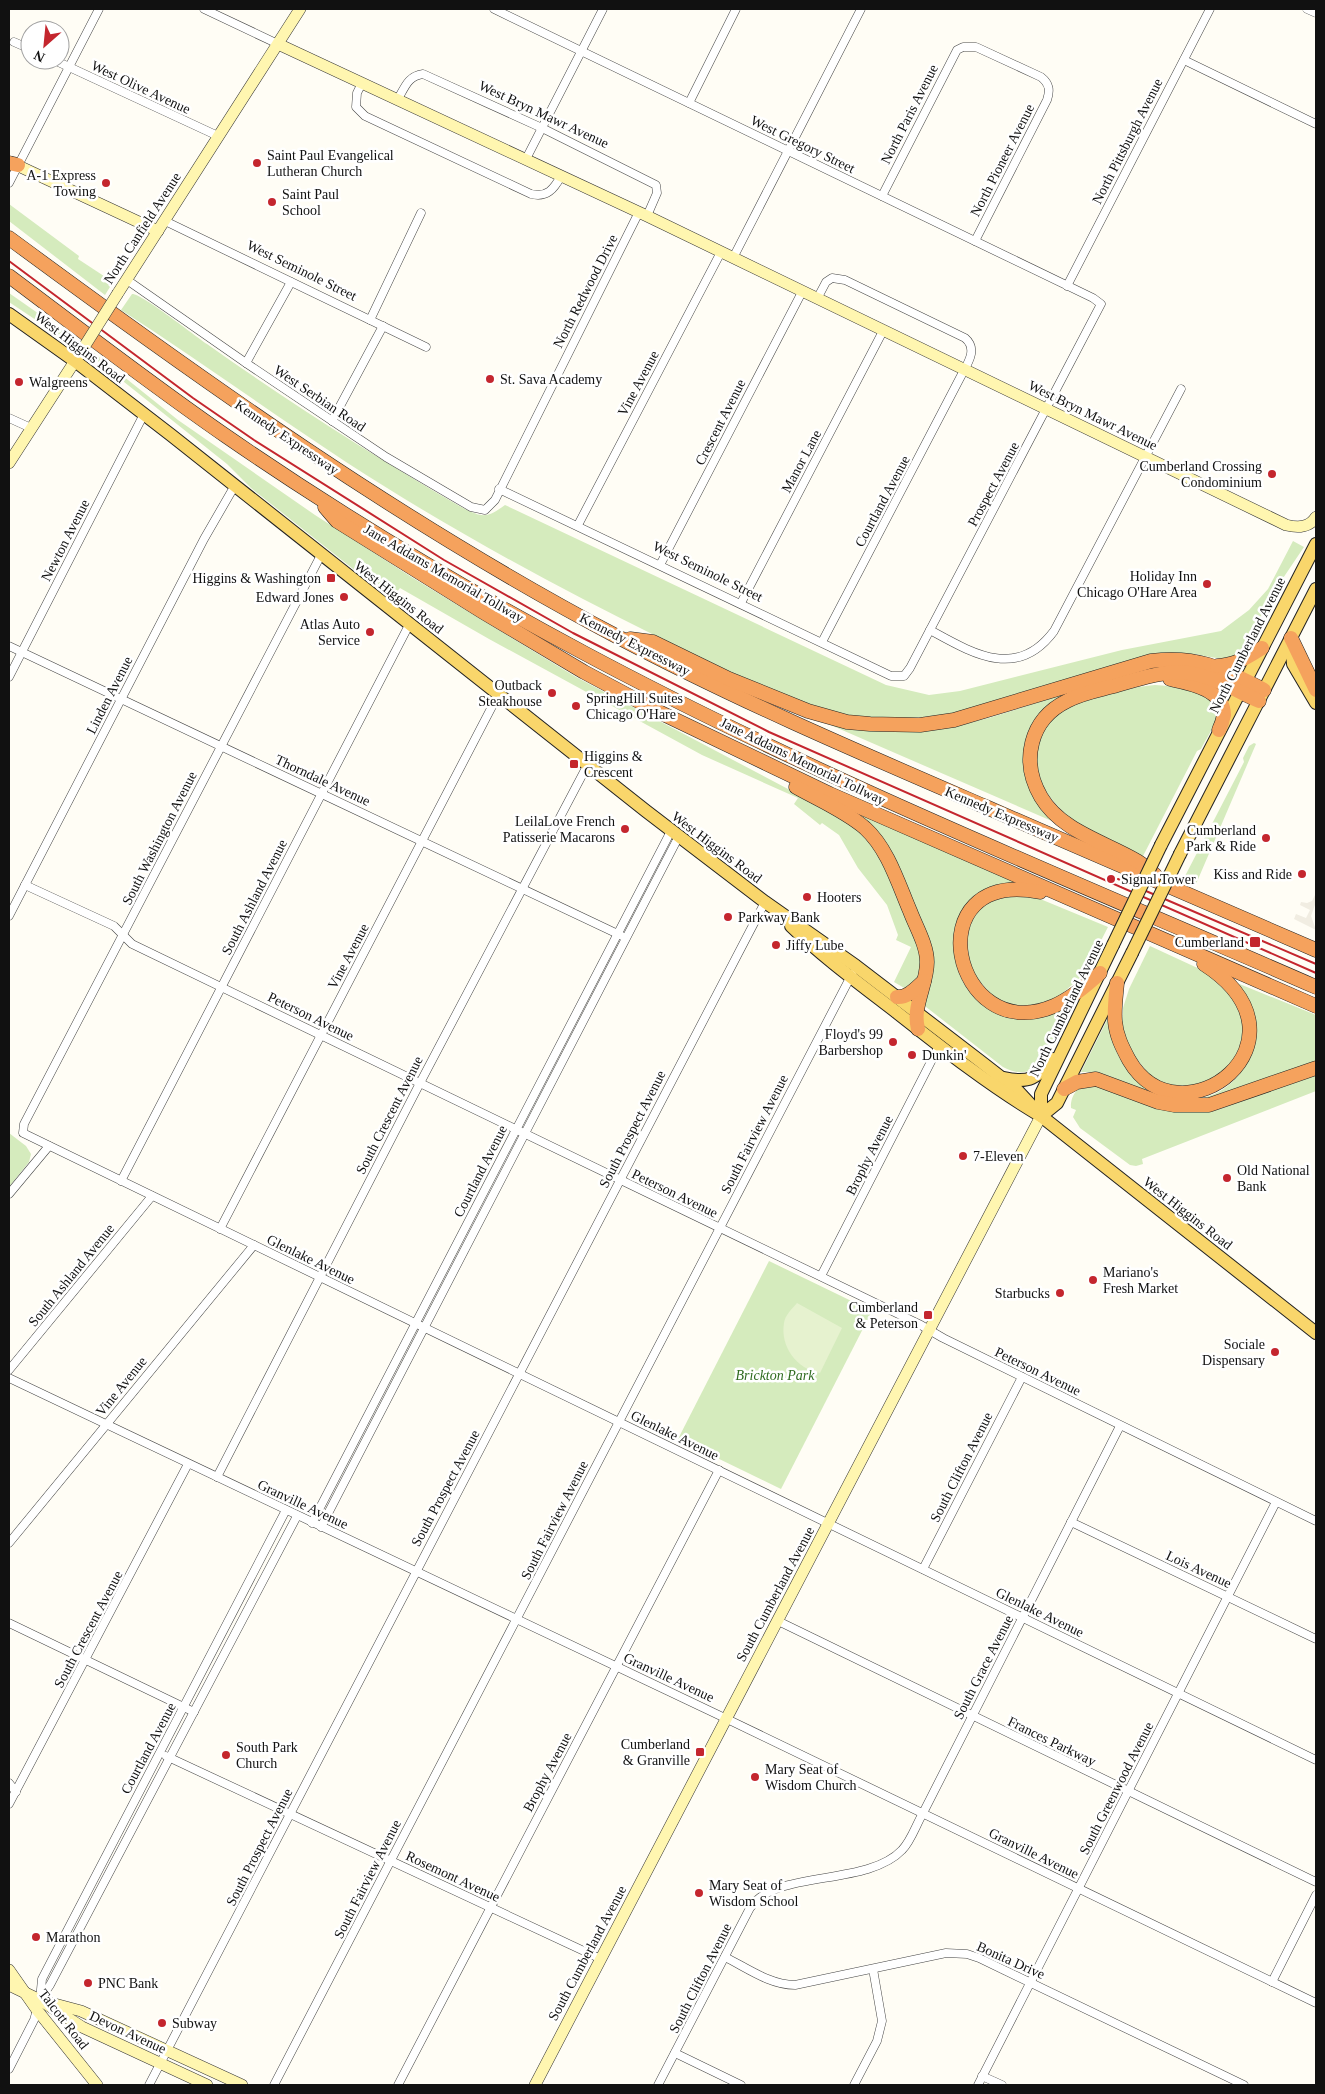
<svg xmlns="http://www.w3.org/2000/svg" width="1325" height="2094" font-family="Georgia,serif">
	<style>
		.green { fill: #d5ebbd }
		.pitch { fill: #e6f2cf }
		.plaza { fill: #f1ede2 }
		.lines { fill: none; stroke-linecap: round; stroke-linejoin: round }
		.street-casing { stroke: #444; stroke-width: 9 }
		.secondary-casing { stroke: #333; stroke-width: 12 }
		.primary-casing { stroke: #222; stroke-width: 14 }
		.highway-casing { stroke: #222; stroke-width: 15 }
		.street { stroke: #fff; stroke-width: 8 }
		.secondary { stroke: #fff6b0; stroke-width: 11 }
		.primary { stroke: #f9d66b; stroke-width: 12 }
		.highway { stroke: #f5a25d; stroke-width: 14 }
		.rail { stroke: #c4262e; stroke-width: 2 }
		.secondary-bridge-casing { stroke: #333; stroke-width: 12; stroke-linecap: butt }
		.primary-bridge-casing { stroke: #222; stroke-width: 14; stroke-linecap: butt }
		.secondary-bridge { stroke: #fff6b0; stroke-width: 11 }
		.primary-bridge { stroke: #f9d66b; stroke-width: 12 }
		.poi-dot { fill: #c4262e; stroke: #fff; stroke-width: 2 }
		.labels { text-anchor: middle; stroke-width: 5; stroke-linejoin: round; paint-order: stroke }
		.street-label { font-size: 14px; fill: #111; stroke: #fff }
		.poi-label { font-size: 14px; fill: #111; stroke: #fff; text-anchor: start }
		.park-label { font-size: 14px; font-style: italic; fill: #2f6b1f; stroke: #fff }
	</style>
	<rect width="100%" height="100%" fill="#fffdf5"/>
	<g class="green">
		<path d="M9,204L79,256L78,259L113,282L105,295L9,221Z"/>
		<path d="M9,293L75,339L71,341L63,338L9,302Z"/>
		<path d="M132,294C141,293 195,336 207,344C290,403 375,457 463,508C483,518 487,518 505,505L886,685L929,695L960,691L1122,650L1221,631L1249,610L1268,589L1293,541L1304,547L1271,596L1246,646C1232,664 1214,658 1195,654L1194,655L961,713C916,719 873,722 828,711C816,709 804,703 793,698C747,681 702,659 658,637C551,584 446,527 346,462C270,412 197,359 121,310Z"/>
		<path d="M93,352L178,420L315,515L413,578L576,677L824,808L854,827L868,840L881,860L901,902L920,950L922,965L920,977L906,989L894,982L911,947L896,940L898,935L887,905L858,868L839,835L822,823L820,825L794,804L798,798L702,755L489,639L400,588L391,599L251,488L227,464L94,358Z"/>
		<path d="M1155,685C1171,686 1218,690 1217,713C1216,725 1206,739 1201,749L1197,751L1142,858C1112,843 1077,829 1055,803C1030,774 1027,738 1060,713C1079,698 1130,687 1155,685Z"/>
		<path d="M1078,689L1035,721L1024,745V763L1061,825L819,720C844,725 869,731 895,732C958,733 1019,708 1078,689Z"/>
		<path d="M1254,743L1256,744L1196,884L1184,878L1244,762L1243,758L1249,746Z"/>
		<path d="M852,811L1015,882C927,898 940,1014 1023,1018C1039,1019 1056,1011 1070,1005C1068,1014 1061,1024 1056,1033C1043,1057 1035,1084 1003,1067L921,1003L925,935Z"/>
		<path d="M999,896H1033L1108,927L1084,974L1064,992L1065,994C1048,1004 1016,1011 998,1000C993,997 988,990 984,986C971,971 969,965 968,945C967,920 978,908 999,896Z"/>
		<path d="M1150,946L1204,971L1236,1000L1245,1031L1236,1060L1213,1080L1190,1086L1169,1085L1151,1077L1126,1045L1122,1023L1123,1008L1129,989Z"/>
		<path d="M1237,983L1316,1015V1062L1203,1100L1160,1098L1109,1076L1096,1072H1081L1109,1016C1110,1024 1111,1034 1113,1042C1123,1080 1170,1109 1209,1096C1242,1085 1262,1046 1253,1013C1250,1001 1244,993 1237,983Z"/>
		<path d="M1316,1072V1091L1142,1159L1143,1164L1136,1166L1130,1165L1080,1128L1073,1117L1076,1110L1071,1108C1070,1096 1079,1083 1091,1085C1101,1085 1112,1092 1121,1095C1159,1108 1178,1116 1220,1109Z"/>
		<path d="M9,1133L26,1146L31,1154L29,1162L9,1187Z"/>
		<path d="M769,1261L872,1311L781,1489L678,1439Z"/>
	</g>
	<path class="pitch" d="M797,1303L842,1328L820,1373C797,1369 780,1347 784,1323C785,1315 792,1309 797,1303Z"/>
	<path class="plaza" d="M1316,893V902L1311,916L1316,930L1294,919L1296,914L1306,918L1310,910L1300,905L1301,902L1307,903L1312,901Z"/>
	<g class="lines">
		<defs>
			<g id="street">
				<path d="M204,9L278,44"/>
				<path d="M494,9L1093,298L1101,304L910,668L904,676H891L499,489"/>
				<path d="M1307,9L1316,13"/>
				<path d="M14,42L30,49"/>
				<path d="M54,60L218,136"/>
				<path d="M1184,60L1316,124"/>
				<path d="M362,83L357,93L356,107L365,116L531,194C547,198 554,189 561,176"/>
				<path d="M398,99C405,87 408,76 423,74L542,128L656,185L657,193L647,216"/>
				<path d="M689,103L736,9"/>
				<path d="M526,159L603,9"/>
				<path d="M9,183L99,9"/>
				<path d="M882,196L957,50L963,47H976L1041,77C1050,84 1050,91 1047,100L975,241"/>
				<path d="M165,221L426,347"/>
				<path d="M733,258L861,9"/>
				<path d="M127,280L246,363L386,457L471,507L485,510L495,500L639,212"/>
				<path d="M1067,286L1210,9"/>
				<path d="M817,299L826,282L832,278L845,280L965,338C978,349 968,363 961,376L822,642"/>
				<path d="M370,320L421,213"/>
				<path d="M246,363L291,282"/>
				<path d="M9,418L31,428"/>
				<path d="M332,421L383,326"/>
				<path d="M578,525L721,252"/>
				<path d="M321,555L24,1124L23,1133L1316,1760"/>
				<path d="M660,565L802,292"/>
				<path d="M741,603L883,331"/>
				<path d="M930,630C972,653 1017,681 1054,631L1181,389"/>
				<path d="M9,646L622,936"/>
				<path d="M9,677L144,414"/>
				<path d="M25,885L114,926L132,944L919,1324L943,1338L1316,1521"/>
				<path d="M9,916L204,539L234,487"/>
				<path d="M121,1181L409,625"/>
				<path d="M9,1194L49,1146"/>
				<path d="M220,1229L498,695"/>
				<path d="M821,1276L939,1046"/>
				<path d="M9,1370L152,1196"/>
				<path d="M9,1378L727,1719L1316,2003"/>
				<path d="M217,1477L420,1083L587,766"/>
				<path d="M1071,1522L1316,1639"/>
				<path d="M312,1523L671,831"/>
				<path d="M321,1527L679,836"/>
				<path d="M9,1543L254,1245"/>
				<path d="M923,1569L1022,1377"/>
				<path d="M778,1621L1316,1882"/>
				<path d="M9,1623L194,1712"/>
				<path d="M166,1756L601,1959"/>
				<path d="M9,1783L16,1792"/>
				<path d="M9,1804L188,1464"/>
				<path d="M725,1957C747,1968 770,1985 795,1985L946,1953L967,1954L979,1958L1244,2085"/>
				<path d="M1272,1982L1316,1895"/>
				<path d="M41,1998L50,1985L297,1516"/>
				<path d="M675,2053L741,2085"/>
				<path d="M9,2069L34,2020L40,2000L42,1979L286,1510"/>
				<path d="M982,2076L1002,2085"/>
				<path d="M149,2085L765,902"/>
				<path d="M274,2085L852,974"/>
				<path d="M398,2085L719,1470"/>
				<path d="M658,2085L750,1908C775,1869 867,1887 902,1850C911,1841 916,1825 923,1813L1120,1426"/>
				<path d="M854,2085L877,2041L882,2021L873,1969"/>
				<path d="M978,2085L1276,1502"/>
			</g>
			<g id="secondary">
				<path d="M278,44L647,216L1286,525C1298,528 1309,528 1316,517"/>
				<path d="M10,162L158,231"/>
				<path d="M118,293L300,9"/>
				<path d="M9,463L84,347"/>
				<path d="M9,1970L37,2010L97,2085"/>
				<path d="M9,1985L40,2000L82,2027L207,2085"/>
				<path d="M51,2003L81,2011L242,2085"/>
				<path d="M535,2085L1041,1116"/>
			</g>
			<g id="primary">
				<path d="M9,314L75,361L171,435L646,811L765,902L856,966L980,1061L1016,1089L1041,1116"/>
				<path d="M1291,641L1293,664L1316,703"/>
				<path d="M1161,845L1316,544"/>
				<path d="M1180,854L1316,589"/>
				<path d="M791,926C823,957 860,984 895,1011C942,1048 990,1086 1041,1116L1316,1333"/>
				<path d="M1004,1078C1030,1084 1036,1078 1053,1059"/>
				<path d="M1041,1116L1057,1103L1132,953"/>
				<path d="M1041,1116V1094L1113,945"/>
			</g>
			<g id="highway">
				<path d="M9,163L18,165"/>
				<path d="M9,238C204,382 402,523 618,637C737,700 861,753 986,807C1096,854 1206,902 1316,950"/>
				<path d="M9,276C81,330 152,385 226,436C342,516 462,588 586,654C822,780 1071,880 1316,987"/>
				<path d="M325,507L337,521L483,612L584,672L657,711L830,794L1316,1006"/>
				<path d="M1291,638L1316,690"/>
				<path d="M630,639L653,642L729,679L808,711L847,722L870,724L920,725L954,720L1151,661C1199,655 1223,669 1264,690"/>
				<path d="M1217,666C1236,665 1246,658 1262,648"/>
				<path d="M1170,679C1189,683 1224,689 1224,715C1223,720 1221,726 1219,730"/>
				<path d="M796,787C819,800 845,811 865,828C888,849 898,883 910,911C916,927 927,945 927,962C927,985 912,1006 918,1029"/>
				<path d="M1155,875C1149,870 1144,865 1137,861C1105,842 1061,831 1041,797C1020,761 1030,719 1067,701C1081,693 1099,690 1114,686C1134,680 1156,673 1177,672C1206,672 1233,689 1259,701"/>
				<path d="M1040,892C913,867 953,1049 1054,1006C1072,998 1086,986 1100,973"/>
				<path d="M1117,983C1116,995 1114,1008 1115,1021C1116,1035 1122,1047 1129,1060C1180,1148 1322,1040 1204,964"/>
				<path d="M897,997C908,998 916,988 924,981"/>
				<path d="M1064,1089L1077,1082L1096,1079L1158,1102L1174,1105H1209L1316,1068"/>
			</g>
		</defs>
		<use href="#street" class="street-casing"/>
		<use href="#secondary" class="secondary-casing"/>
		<use href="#primary" class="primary-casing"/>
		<use href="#highway" class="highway-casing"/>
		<use href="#street" class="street"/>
		<use href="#secondary" class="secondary"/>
		<use href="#primary" class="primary"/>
		<use href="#highway" class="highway"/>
		<g class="rail">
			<path d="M9,261L193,398L254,440L444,560L573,633L769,732L1316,973"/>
			<path d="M1118,879L1316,964"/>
		</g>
		<defs>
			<path id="secondary-bridge" d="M84,347L118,293"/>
			<g id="primary-bridge">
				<path d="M1113,945L1161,845"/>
				<path d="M1132,953L1180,854"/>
			</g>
		</defs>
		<use href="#secondary-bridge" class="secondary-bridge-casing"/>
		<use href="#primary-bridge" class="primary-bridge-casing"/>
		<use href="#secondary-bridge" class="secondary-bridge"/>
		<use href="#primary-bridge" class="primary-bridge"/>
	</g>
	<g class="poi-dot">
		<circle cx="257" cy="163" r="5"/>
		<circle cx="106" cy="183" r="5"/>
		<circle cx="272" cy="202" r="5"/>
		<circle cx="490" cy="379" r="5"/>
		<circle cx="19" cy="382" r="5"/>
		<circle cx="1272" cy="474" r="5"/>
		<rect x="326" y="573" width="10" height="10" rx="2.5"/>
		<circle cx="1207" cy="584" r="5"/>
		<circle cx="344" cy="597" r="5"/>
		<circle cx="370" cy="632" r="5"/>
		<circle cx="552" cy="693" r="5"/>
		<circle cx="576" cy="706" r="5"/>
		<rect x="569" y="759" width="10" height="10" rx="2.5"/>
		<circle cx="625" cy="829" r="5"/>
		<circle cx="1266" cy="838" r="5"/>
		<circle cx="1302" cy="874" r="5"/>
		<circle cx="1111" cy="879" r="5"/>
		<circle cx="807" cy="897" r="5"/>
		<circle cx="728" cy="917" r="5"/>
		<rect x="1249" y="936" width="12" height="12" rx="2.5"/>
		<circle cx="776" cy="945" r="5"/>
		<circle cx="893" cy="1042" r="5"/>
		<circle cx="912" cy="1055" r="5"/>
		<circle cx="963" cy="1156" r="5"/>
		<circle cx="1227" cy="1178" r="5"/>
		<circle cx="1093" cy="1280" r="5"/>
		<circle cx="1060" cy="1293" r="5"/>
		<rect x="923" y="1310" width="10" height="10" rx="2.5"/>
		<circle cx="1275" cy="1352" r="5"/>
		<rect x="695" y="1747" width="10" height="10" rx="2.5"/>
		<circle cx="226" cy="1755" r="5"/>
		<circle cx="755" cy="1777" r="5"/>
		<circle cx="699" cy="1893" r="5"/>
		<circle cx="36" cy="1937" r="5"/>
		<circle cx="88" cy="1983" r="5"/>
		<circle cx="162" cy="2023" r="5"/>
	</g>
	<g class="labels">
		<g class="street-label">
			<text transform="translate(141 87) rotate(25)" y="5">West Olive Avenue</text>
			<text transform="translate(544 114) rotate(25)" y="5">West Bryn Mawr Avenue</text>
			<text transform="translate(909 114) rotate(-63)" y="5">North Paris Avenue</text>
			<text transform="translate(1127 141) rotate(-63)" y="5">North Pittsburgh Avenue</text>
			<text transform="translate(803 144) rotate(26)" y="5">West Gregory Street</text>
			<text transform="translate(1002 160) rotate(-63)" y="5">North Pioneer Avenue</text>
			<text transform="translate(142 228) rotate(-57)" y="5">North Canfield Avenue</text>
			<text transform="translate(302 270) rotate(26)" y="5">West Seminole Street</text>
			<text transform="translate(585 291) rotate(-63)" y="5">North Redwood Drive</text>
			<text transform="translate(80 347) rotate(37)" y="5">West Higgins Road</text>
			<text transform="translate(638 383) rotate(-62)" y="5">Vine Avenue</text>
			<text transform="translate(320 398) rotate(34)" y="5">West Serbian Road</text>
			<text transform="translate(1093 415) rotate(26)" y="5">West Bryn Mawr Avenue</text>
			<text transform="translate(720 422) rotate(-63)" y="5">Crescent Avenue</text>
			<text transform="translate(287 437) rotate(34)" y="5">Kennedy Expressway</text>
			<text transform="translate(801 461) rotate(-62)" y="5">Manor Lane</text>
			<text transform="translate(993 484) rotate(-62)" y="5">Prospect Avenue</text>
			<text transform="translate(882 501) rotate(-62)" y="5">Courtland Avenue</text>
			<text transform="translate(65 540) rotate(-63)" y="5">Newton Avenue</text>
			<text transform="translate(708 571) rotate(26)" y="5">West Seminole Street</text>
			<text transform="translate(444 573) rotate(30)" y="5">Jane Addams Memorial Tollway</text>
			<text transform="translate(399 597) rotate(38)" y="5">West Higgins Road</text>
			<text transform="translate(635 644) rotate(27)" y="5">Kennedy Expressway</text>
			<text transform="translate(1247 645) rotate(-63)" y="5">North Cumberland Avenue</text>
			<text transform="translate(109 695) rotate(-63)" y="5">Linden Avenue</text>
			<text transform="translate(803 761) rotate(26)" y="5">Jane Addams Memorial Tollway</text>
			<text transform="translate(323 780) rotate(25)" y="5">Thorndale Avenue</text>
			<text transform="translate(1002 814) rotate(23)" y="5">Kennedy Expressway</text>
			<text transform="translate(159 838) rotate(-63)" y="5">South Washington Avenue</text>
			<text transform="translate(717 847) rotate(37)" y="5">West Higgins Road</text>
			<text transform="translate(254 897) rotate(-63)" y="5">South Ashland Avenue</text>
			<text transform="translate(348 956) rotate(-62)" y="5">Vine Avenue</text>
			<text transform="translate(1066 1008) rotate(-64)" y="5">North Cumberland Avenue</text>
			<text transform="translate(311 1016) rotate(26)" y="5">Peterson Avenue</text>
			<text transform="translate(389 1115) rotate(-63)" y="5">South Crescent Avenue</text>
			<text transform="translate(632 1129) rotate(-63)" y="5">South Prospect Avenue</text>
			<text transform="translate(754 1134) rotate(-63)" y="5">South Fairview Avenue</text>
			<text transform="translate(869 1155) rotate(-63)" y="5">Brophy Avenue</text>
			<text transform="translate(480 1171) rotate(-63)" y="5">Courtland Avenue</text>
			<text transform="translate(675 1193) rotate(26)" y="5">Peterson Avenue</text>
			<text transform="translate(1188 1213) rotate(38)" y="5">West Higgins Road</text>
			<text transform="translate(311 1259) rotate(26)" y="5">Glenlake Avenue</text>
			<text transform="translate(71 1275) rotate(-51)" y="5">South Ashland Avenue</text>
			<text transform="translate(1038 1371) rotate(26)" y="5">Peterson Avenue</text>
			<text transform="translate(121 1386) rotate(-51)" y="5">Vine Avenue</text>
			<text transform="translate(675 1435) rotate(26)" y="5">Glenlake Avenue</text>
			<text transform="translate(961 1467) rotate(-63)" y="5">South Clifton Avenue</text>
			<text transform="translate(445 1488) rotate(-62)" y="5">South Prospect Avenue</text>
			<text transform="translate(303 1504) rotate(25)" y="5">Granville Avenue</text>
			<text transform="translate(554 1520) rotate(-63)" y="5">South Fairview Avenue</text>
			<text transform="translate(1199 1569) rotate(25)" y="5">Lois Avenue</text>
			<text transform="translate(775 1594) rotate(-62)" y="5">South Cumberland Avenue</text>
			<text transform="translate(1040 1612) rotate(26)" y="5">Glenlake Avenue</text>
			<text transform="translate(88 1629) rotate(-62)" y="5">South Crescent Avenue</text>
			<text transform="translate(983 1667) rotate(-63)" y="5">South Grace Avenue</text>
			<text transform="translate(669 1677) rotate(25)" y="5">Granville Avenue</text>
			<text transform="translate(1052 1741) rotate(26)" y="5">Frances Parkway</text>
			<text transform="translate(148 1748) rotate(-62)" y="5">Courtland Avenue</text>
			<text transform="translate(547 1772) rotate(-62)" y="5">Brophy Avenue</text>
			<text transform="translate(1116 1788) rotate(-63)" y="5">South Greenwood Avenue</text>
			<text transform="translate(259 1847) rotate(-63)" y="5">South Prospect Avenue</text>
			<text transform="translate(1034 1853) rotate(26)" y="5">Granville Avenue</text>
			<text transform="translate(453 1876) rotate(25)" y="5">Rosemont Avenue</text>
			<text transform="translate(367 1879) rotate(-63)" y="5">South Fairview Avenue</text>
			<text transform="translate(587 1953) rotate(-62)" y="5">South Cumberland Avenue</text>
			<text transform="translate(1011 1960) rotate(24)" y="5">Bonita Drive</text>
			<text transform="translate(700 1978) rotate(-63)" y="5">South Clifton Avenue</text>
			<text transform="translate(64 2019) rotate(52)" y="5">Talcott Road</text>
			<text transform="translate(128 2032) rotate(25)" y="5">Devon Avenue</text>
		</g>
		<g class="poi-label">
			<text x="267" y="160">Saint Paul Evangelical<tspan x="267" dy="16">Lutheran Church</tspan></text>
			<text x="96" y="180" text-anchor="end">A-1 Express<tspan x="96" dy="16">Towing</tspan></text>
			<text x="282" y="199">Saint Paul<tspan x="282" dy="16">School</tspan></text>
			<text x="500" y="384">St. Sava Academy</text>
			<text x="29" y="387">Walgreens</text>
			<text x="1262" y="471" text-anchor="end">Cumberland Crossing<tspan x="1262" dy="16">Condominium</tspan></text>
			<text x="1197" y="581" text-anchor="end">Holiday Inn<tspan x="1197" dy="16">Chicago O'Hare Area</tspan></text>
			<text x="321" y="583" text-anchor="end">Higgins &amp; Washington</text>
			<text x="334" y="602" text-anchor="end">Edward Jones</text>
			<text x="360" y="629" text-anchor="end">Atlas Auto<tspan x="360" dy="16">Service</tspan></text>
			<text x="542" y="690" text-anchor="end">Outback<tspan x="542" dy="16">Steakhouse</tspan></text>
			<text x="586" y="703">SpringHill Suites<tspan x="586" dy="16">Chicago O'Hare</tspan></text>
			<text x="584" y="761">Higgins &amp;<tspan x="584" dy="16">Crescent</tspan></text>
			<text x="615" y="826" text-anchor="end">LeilaLove French<tspan x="615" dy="16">Patisserie Macarons</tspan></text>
			<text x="1256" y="835" text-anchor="end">Cumberland<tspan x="1256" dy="16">Park &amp; Ride</tspan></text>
			<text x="1292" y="879" text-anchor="end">Kiss and Ride</text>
			<text x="1121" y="884">Signal Tower</text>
			<text x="817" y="902">Hooters</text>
			<text x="738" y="922">Parkway Bank</text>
			<text x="1244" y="947" text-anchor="end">Cumberland</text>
			<text x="786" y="950">Jiffy Lube</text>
			<text x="883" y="1039" text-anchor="end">Floyd's 99<tspan x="883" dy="16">Barbershop</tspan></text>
			<text x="922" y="1060">Dunkin'</text>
			<text x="973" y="1161">7-Eleven</text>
			<text x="1237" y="1175">Old National<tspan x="1237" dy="16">Bank</tspan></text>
			<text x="1103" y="1277">Mariano's<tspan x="1103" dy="16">Fresh Market</tspan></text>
			<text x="1050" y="1298" text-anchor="end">Starbucks</text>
			<text x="918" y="1312" text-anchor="end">Cumberland<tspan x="918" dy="16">&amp; Peterson</tspan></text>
			<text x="1265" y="1349" text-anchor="end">Sociale<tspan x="1265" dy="16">Dispensary</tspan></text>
			<text x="690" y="1749" text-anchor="end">Cumberland<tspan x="690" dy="16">&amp; Granville</tspan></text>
			<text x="236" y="1752">South Park<tspan x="236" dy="16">Church</tspan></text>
			<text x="765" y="1774">Mary Seat of<tspan x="765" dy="16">Wisdom Church</tspan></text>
			<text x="709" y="1890">Mary Seat of<tspan x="709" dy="16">Wisdom School</tspan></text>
			<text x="46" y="1942">Marathon</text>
			<text x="98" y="1988">PNC Bank</text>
			<text x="172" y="2028">Subway</text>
		</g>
		<g class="park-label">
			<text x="775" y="1380">Brickton Park</text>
		</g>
	</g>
	<rect width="1325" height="2094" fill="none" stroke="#111111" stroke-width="20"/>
	<g transform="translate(45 45) rotate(207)"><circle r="24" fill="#ffffff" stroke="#a0a0a0"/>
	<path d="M0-4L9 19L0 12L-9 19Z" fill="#c4262e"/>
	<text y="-8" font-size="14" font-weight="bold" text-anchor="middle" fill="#111111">N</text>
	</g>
</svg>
